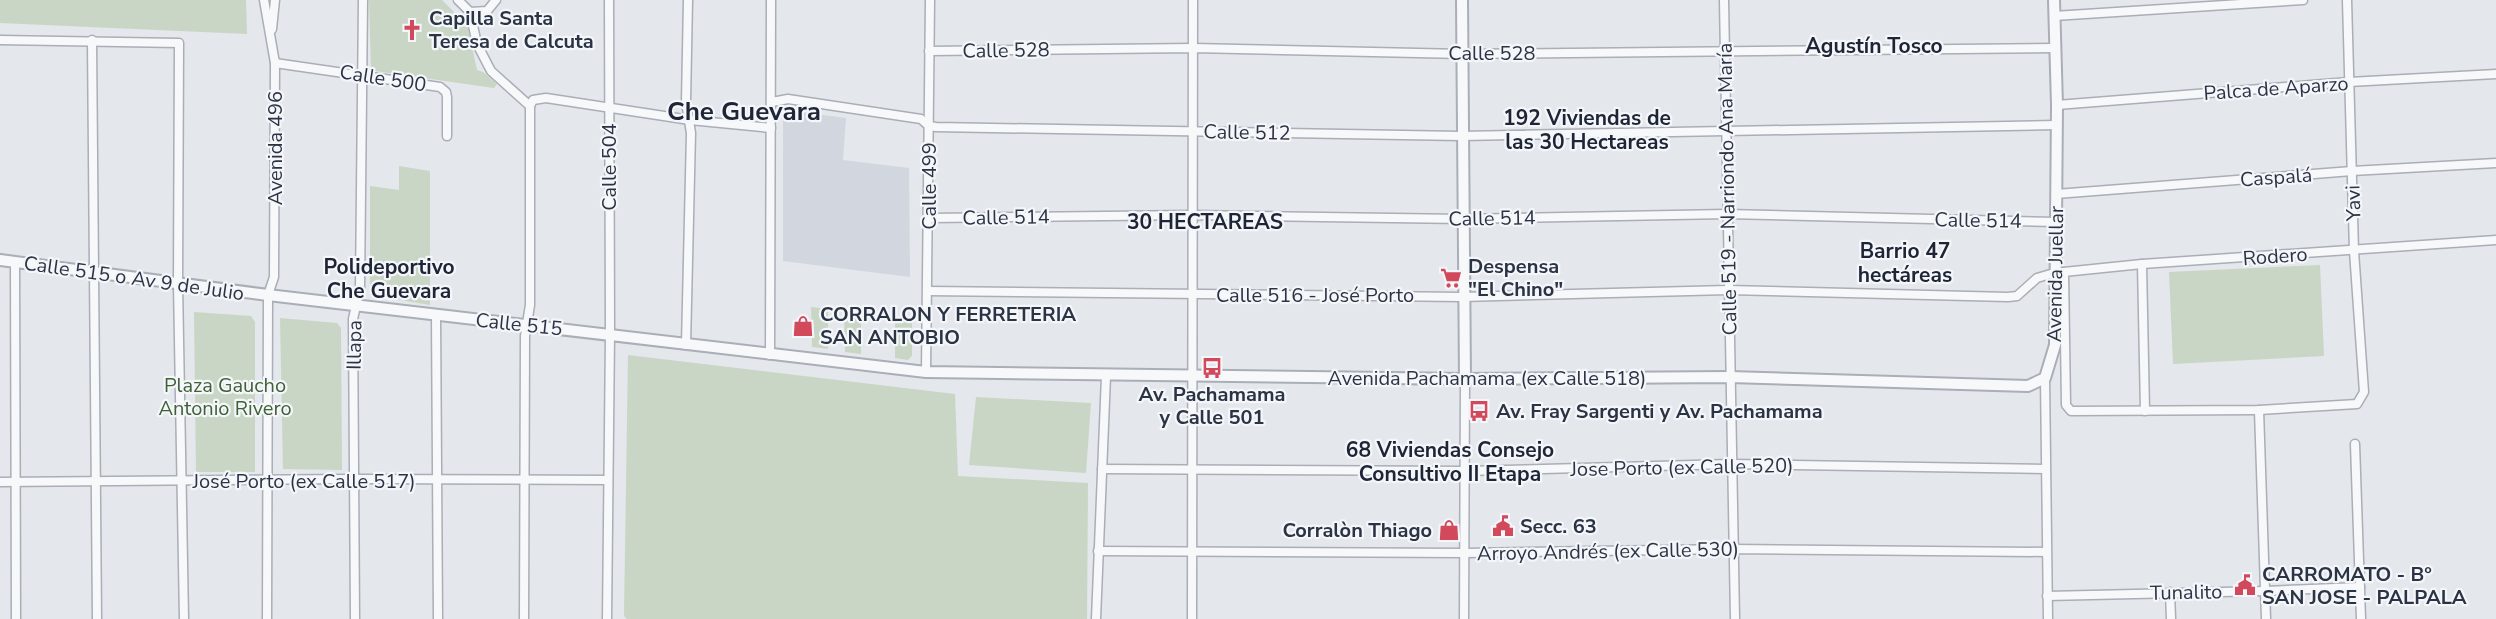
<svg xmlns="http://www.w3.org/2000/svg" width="2496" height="619" font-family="'Nunito Sans',sans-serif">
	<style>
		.built { fill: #d2d6de }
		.green { fill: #c9d6c5 }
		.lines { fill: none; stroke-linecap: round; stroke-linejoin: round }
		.minor-casing { stroke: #a9aeb7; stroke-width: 11 }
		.tertiary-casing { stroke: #a9aeb7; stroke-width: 14 }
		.minor { stroke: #f7f8fa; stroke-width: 8 }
		.tertiary { stroke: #f7f8fa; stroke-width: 10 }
		.labels { text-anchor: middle; stroke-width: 4.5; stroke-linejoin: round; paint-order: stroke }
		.poi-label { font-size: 20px; font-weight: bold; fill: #2b3445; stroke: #f4f6f9; text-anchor: start }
		.street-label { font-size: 20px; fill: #2b3445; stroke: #f4f6f9 }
		.park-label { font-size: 20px; fill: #3f6138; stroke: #f4f6f9 }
		.neighbourhood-label { font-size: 21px; font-weight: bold; fill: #1d2536; stroke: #f4f6f9 }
		.district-label { font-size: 26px; font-weight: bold; fill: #1d2536; stroke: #f4f6f9 }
	</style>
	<rect width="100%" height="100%" fill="#e4e7ec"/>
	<path class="built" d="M783,110L846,118L843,160L909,168L910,277L783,261Z"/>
	<g class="green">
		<path d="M0,0H246L247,34L0,23Z"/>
		<path d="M369,0H442L467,25L477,70L483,72L497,84L494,88L375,71L371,69Z"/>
		<path d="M399,166L430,171V305L370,295V186L399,190Z"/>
		<path d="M2320,265L2324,356L2173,364L2169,272Z"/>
		<path d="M811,307L828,309V349L812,347Z"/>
		<path d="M194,312L251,316L255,322V472H196Z"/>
		<path d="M844,312L861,314V354L845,352Z"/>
		<path d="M280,318L337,323L341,328L342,470L283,469Z"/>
		<path d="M895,319L912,321V356L908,360L895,358Z"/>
		<path d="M628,355L955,394L958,476L1088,483L1087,619H627L624,616Z"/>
		<path d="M976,397L1091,403L1086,473L969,465Z"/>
	</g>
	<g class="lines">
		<defs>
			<g id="minor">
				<path d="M264,0L275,63L274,277L268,295L267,619"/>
				<path d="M458,0L470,12L487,11L496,0"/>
				<path d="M1724,0L1735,619"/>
				<path d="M470,12L477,44L491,71L530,106"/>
				<path d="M2054,16L2303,0"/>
				<path d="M272,29L275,0"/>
				<path d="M0,40L179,43L178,284L184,619"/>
				<path d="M92,40L97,619"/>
				<path d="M929,51L1193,48L1463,54L2055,48"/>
				<path d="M275,63L440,87L446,92L447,97V136"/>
				<path d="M772,102L788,99L921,119L929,126L936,127L1461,136L2056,125"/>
				<path d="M2057,105L2349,82L2496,74"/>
				<path d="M2056,194L2352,171L2496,163"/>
				<path d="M929,218L1193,215L1463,219L1727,214L2055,222"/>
				<path d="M15,262L16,619"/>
				<path d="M2142,264L2145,411"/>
				<path d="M2064,272L2066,405L2071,411L2259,410L2357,404L2364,392L2354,251L2347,0"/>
				<path d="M928,291L1462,297L1728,290L2008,297L2017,296L2037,278L2054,273L2142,264L2496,240"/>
				<path d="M436,315L438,619"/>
				<path d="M686,345L691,133L686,102L688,0"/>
				<path d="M770,355L771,0"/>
				<path d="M926,372L930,0"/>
				<path d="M2045,378L2048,619"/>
				<path d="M2259,410L2266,619"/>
				<path d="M2355,444L2361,619"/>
				<path d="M1102,469L1465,471L1731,464L2045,469"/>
				<path d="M0,482L354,479L608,480"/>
				<path d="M1098,551L1465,553L1733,549L2046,552"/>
				<path d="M2170,592L2171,619"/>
				<path d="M2047,596L2265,591L2360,587"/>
				<path d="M355,619L353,319L360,288L363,0"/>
				<path d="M524,619L525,336L530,305V106L533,100L546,98L690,120L771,128"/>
				<path d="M607,619L610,334L609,0"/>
				<path d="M1096,619L1106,376"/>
				<path d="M1192,619L1193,0"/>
				<path d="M1464,619L1465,379"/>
			</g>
			<g id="tertiary">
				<path d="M1462,0L1465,379"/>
				<path d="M0,260L268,295L926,372L1465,379L1730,377L2028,386L2045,378L2055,345L2057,105L2054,0"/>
			</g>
		</defs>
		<use href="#minor" class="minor-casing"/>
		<use href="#tertiary" class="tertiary-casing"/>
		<use href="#minor" class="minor"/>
		<use href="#tertiary" class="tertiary"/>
	</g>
	<defs>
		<symbol id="church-bare" viewBox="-9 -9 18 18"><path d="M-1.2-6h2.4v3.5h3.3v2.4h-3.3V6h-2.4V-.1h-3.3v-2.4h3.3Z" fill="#d1495b" stroke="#f4f6f9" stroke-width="2.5" paint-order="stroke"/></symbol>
		<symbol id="supermarket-bare" viewBox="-9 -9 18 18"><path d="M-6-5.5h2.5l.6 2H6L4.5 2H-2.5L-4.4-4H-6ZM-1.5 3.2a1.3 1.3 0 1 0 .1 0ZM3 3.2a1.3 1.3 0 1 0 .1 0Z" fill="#d1495b" stroke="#f4f6f9" stroke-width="2.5" paint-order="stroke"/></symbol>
		<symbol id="shop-bare" viewBox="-9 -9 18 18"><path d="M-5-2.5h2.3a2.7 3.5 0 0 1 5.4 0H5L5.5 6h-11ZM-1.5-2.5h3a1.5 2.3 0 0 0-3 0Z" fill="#d1495b" stroke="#f4f6f9" stroke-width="2.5" paint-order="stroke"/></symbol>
		<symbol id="bus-bare" viewBox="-9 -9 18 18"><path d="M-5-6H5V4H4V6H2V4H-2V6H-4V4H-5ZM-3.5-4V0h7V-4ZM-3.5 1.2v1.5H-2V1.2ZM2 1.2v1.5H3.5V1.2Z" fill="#d1495b" stroke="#f4f6f9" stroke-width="2.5" paint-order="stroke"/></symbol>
		<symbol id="civic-bare" viewBox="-9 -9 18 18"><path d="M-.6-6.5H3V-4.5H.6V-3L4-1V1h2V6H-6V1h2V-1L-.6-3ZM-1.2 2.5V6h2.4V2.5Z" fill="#d1495b" stroke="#f4f6f9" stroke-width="2.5" paint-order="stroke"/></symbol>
	</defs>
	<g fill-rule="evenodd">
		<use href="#church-bare" x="397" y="15" width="30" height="30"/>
		<use href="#supermarket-bare" x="1436" y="263" width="30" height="30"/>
		<use href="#shop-bare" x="788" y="311" width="30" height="30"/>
		<use href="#bus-bare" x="1197" y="353" width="30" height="30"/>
		<use href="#bus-bare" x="1464" y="396" width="30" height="30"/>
		<use href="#civic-bare" x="1488" y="511" width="30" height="30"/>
		<use href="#shop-bare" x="1434" y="515" width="30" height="30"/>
		<use href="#civic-bare" x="2230" y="570" width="30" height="30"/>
	</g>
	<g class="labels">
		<g class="poi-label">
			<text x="429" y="25">Capilla Santa<tspan x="429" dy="23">Teresa de Calcuta</tspan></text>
			<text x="1468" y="273">Despensa<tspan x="1468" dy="23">"El Chino"</tspan></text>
			<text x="820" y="321">CORRALON Y FERRETERIA<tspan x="820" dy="23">SAN ANTOBIO</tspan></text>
			<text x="1212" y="401" text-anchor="middle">Av. Pachamama<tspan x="1212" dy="23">y Calle 501</tspan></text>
			<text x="1496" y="418">Av. Fray Sargenti y Av. Pachamama</text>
			<text x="1520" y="533">Secc. 63</text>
			<text x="1432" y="537" text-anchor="end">Corralòn Thiago</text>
			<text x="2262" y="581">CARROMATO - Bº<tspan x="2262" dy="23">SAN JOSE - PALPALA</tspan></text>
		</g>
		<g class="street-label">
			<text transform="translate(1006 50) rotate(-1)" y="7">Calle 528</text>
			<text x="1492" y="60">Calle 528</text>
			<text transform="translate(383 78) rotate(9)" y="7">Calle 500</text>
			<text transform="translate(2276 88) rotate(-4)" y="7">Palca de Aparzo</text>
			<text transform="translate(1247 132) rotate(1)" y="7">Calle 512</text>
			<text transform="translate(275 148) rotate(-90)" y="7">Avenida 496</text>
			<text transform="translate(609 167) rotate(-90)" y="7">Calle 504</text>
			<text transform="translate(2276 177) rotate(-4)" y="7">Caspalá</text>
			<text transform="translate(929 186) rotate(-90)" y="7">Calle 499</text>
			<text transform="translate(1727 189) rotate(-91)" y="7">Calle 519 - Narriondo Ana María</text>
			<text transform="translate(2353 203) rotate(-92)" y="7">Yavi</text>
			<text transform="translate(1006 217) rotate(-1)" y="7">Calle 514</text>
			<text transform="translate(1492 218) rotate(-1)" y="7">Calle 514</text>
			<text transform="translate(1978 220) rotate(1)" y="7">Calle 514</text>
			<text transform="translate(2275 256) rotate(-4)" y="7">Rodero</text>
			<text transform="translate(2055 274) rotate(-89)" y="7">Avenida Juellar</text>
			<text transform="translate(134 278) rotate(8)" y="7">Calle 515 o Av 9 de Julio</text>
			<text x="1315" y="302">Calle 516 - José Porto</text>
			<text transform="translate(519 324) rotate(6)" y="7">Calle 515</text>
			<text transform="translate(354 345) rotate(-89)" y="7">Illapa</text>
			<text x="1487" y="385">Avenida Pachamama (ex Calle 518)</text>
			<text transform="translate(1682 467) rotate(-1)" y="7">Jose Porto (ex Calle 520)</text>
			<text x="304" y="488">José Porto (ex Calle 517)</text>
			<text transform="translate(1608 551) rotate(-1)" y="7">Arroyo Andrés (ex Calle 530)</text>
			<text transform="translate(2186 592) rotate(-1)" y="7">Tunalito</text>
		</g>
		<g class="park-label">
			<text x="225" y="392">Plaza Gaucho<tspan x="225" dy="23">Antonio Rivero</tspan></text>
		</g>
		<g class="neighbourhood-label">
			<text x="1874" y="53">Agustín Tosco</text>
			<text x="1587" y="125">192 Viviendas de<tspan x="1587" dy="24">las 30 Hectareas</tspan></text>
			<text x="1205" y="229">30 HECTAREAS</text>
			<text x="1905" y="258">Barrio 47<tspan x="1905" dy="24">hectáreas</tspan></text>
			<text x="389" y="274">Polideportivo<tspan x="389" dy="24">Che Guevara</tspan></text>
			<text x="1450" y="457">68 Viviendas Consejo<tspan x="1450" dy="24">Consultivo II Etapa</tspan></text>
		</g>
		<g class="district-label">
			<text x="744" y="120">Che Guevara</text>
		</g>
	</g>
</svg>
